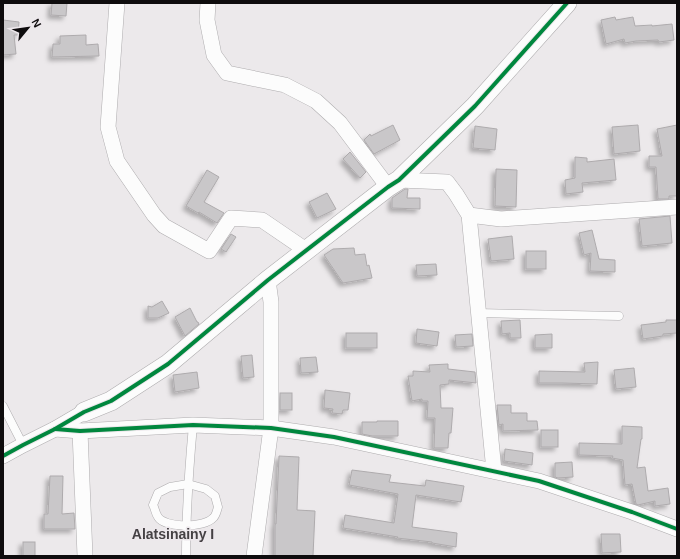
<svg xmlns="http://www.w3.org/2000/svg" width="680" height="559" font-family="Helvetica,sans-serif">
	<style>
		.building { fill: #c9c7c9; stroke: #aeabad; filter: url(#shadow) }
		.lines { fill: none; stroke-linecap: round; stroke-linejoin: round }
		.service-casing { stroke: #aeacae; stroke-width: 9 }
		.minor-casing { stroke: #aeacae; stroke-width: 16 }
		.tertiary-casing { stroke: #aeacae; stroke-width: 20 }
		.service { stroke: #fcfcfc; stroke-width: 8 }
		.minor { stroke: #fcfcfc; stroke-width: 15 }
		.tertiary { stroke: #fcfcfc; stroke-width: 19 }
		.cycleway-casing { stroke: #ede8ec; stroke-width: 6 }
		.cycleway { stroke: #00873e; stroke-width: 4 }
		.labels { text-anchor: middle; stroke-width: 3; stroke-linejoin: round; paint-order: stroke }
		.quarter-label { font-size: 14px; font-weight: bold; fill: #454144; stroke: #ede8ec }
	</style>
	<defs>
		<filter id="shadow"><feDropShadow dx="-3.5" dy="3.5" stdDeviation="2" flood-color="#0004"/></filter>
	</defs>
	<rect width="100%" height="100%" fill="#ece9eb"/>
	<g class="building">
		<path d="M52,3H67L66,16L51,15Z"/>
		<path d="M615,17L616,20L633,17L635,26L652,25V26L672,24L674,40L659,42L658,40L636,41L625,43L624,39L606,44L601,20Z"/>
		<path d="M3,20L19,22L18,35H14L16,54L3,55Z"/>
		<path d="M86,35V45L98,44L99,56L52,57L53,44H60V36Z"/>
		<path d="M393,125L400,140L374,154L364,140L370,134L371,136Z"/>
		<path d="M638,125L640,151L614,154L612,127Z"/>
		<path d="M677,125V196H669V199H658L656,167H649V156H662L657,129Z"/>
		<path d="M475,126L497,129L495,150L473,148Z"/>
		<path d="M350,152L366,172L360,178L343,159Z"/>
		<path d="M575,157L587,158V162L614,159L616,180L582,183L583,192L566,194L565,180L575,178Z"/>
		<path d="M496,169L517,170L516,207L495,206Z"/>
		<path d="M207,170L219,177L204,202L224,213L217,223L199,212L198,213L186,206Z"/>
		<path d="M405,189H408L407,198H420V209L392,208V198Z"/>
		<path d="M327,193L336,209L317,218L309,202Z"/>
		<path d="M670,216L672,243L642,246L639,219Z"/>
		<path d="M592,230L599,259L615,260V272L590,271L591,253L584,255L579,233Z"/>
		<path d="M231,234L236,237L226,252L221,249Z"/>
		<path d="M512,236L514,259L491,261L488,239Z"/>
		<path d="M354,248L355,255L365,254L367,266L369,265L372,278L343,283L324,255L333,249Z"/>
		<rect x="526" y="251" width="20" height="18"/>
		<path d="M436,264L437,275L417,276L416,265Z"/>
		<path d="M162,301L169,313L158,318H148V306L152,307Z"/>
		<path d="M190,308L197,322H198L199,324L185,336L175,317Z"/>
		<path d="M520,320L521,338H510V333L502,334L501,321Z"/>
		<path d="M666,320H677V333L663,334V336L643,339L641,325L666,322Z"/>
		<path d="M417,329L439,332L437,346L416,343Z"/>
		<rect x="346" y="333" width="31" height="15"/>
		<path d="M472,334L473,346L456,347L455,335Z"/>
		<path d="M552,334V348H535V335Z"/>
		<path d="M252,355L254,377L243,378L241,356Z"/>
		<path d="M316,357L318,372L301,373L300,358Z"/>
		<path d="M598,362L597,384L562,383H539V371L585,372L584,363Z"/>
		<path d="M448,364V369L475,372L476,383L449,380V384L440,385L441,408H453L451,433H449L448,448H434L435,418H427L428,401H422V399L412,401L408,376H413V371L430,372L429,365Z"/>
		<path d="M634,368L636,387L616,389L614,370Z"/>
		<path d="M197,372L199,388L175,392L173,375Z"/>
		<path d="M325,390L350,393L348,410H343L342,414L332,413L333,409L324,408Z"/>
		<rect x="280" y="393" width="12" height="17"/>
		<path d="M497,405H511V413H527V421H537L538,430L503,431V424L499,425Z"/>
		<path d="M377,421H398V436H372L362,434V422H377Z"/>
		<path d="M622,426L642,427V439H641L637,468L645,467L648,491L668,488L670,504L655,506V501L638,505L636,504L632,484L625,485L623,460L612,458L613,456L579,455V443L622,444Z"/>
		<rect x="541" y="430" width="17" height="17"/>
		<path d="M505,449L533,453L532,465L504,461Z"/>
		<path d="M279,456L299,457L297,510L315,511L313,556H275V524H276Z"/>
		<path d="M572,462L573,477L558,478L555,477V463Z"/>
		<path d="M352,470L391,475L389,482L425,486L426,480L464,486L461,502L416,495L412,527L457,533L456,547L432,543V542L397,538L398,537L343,528L345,515L394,523L398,494L349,485Z"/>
		<path d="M50,476H63L62,514L74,513L75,529H44V514H48Z"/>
		<path d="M601,534H620L621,552L602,553Z"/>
		<rect x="23" y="542" width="12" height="14"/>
	</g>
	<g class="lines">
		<defs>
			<g id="service">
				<path d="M478,313L619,316"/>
				<path d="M3,406L23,445"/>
				<path d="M188,484L206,489L215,496L218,507C217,510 216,516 213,518C204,528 165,528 158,517C155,513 155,508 153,505L158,493L170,487Z"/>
				<path d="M186,556C186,512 189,469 193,425"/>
			</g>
			<g id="minor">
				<path d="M117,3L108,127L117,161L154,215L164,226L209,251L231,218L262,220L306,250"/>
				<path d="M208,3L207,20L214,55L227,73L285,85L316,101L340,123L388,187"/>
				<path d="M399,180L447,182L456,194L469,215L494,471"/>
				<path d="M469,215L501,219L677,207"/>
				<path d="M55,429L80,431L193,425L271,428L334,437L539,481L632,512L677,529"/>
				<path d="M80,431L85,556"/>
				<path d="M3,456L23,445L55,429L84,412"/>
				<path d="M254,556L271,428V302L268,280"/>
			</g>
			<path id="tertiary" d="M84,412L111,401L168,364L268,280L388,187L399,180L475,106L567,3"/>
		</defs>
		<use href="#service" class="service-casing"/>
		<use href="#minor" class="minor-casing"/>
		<use href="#tertiary" class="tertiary-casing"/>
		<use href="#service" class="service"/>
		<use href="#minor" class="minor"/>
		<use href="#tertiary" class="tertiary"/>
		<defs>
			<g id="cycleway">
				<path d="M55,429L80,431L193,425L271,428L334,437L539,481L632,512L677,529"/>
				<path d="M3,456L23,445L55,429L84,412L111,401L168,364L268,280L388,187L399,180L475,106L567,3"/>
			</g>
		</defs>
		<use href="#cycleway" class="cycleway-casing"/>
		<use href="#cycleway" class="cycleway"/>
	</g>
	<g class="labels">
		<g class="quarter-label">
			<text x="173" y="539">Alatsinainy I</text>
		</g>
	</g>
	<rect width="680" height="559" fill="none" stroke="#0e0c0d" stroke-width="8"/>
	<g transform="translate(28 28) rotate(61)" stroke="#ede8ec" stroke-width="3" paint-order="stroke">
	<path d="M0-3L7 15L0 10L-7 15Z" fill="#0e0c0d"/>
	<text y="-6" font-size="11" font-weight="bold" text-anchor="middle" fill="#0e0c0d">N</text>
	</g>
</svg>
